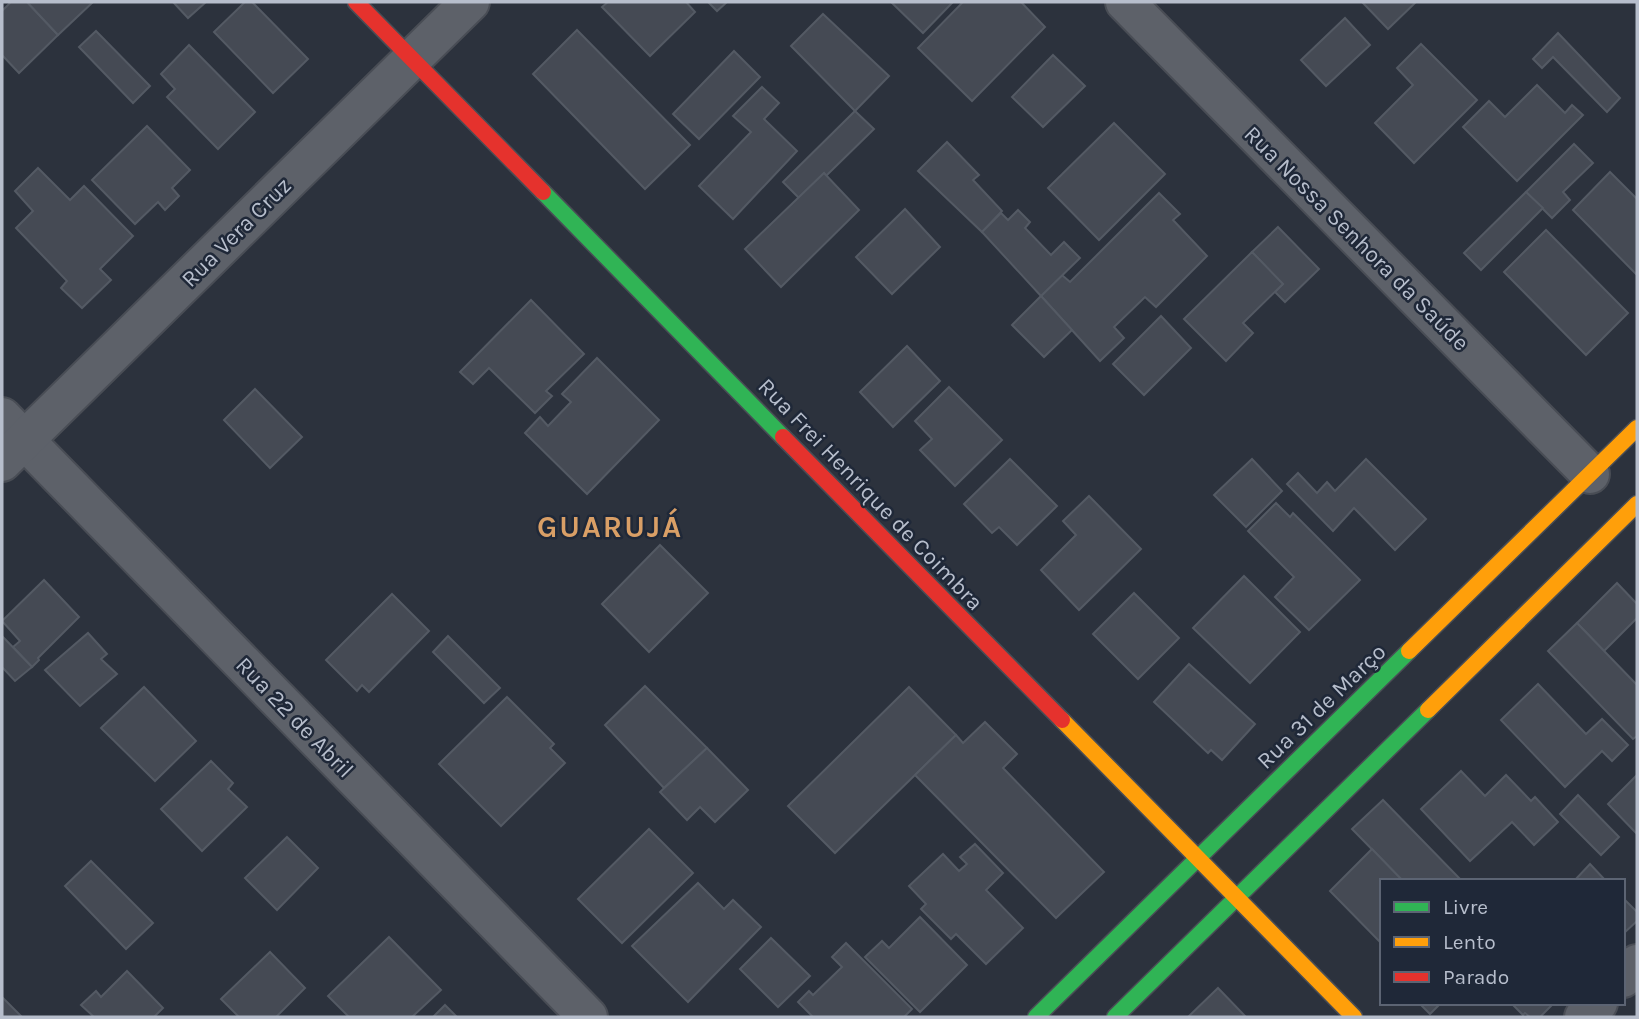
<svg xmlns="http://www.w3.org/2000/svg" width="1639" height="1019" font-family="Karla,sans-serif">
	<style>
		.building { fill: #454a54; stroke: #545a64; stroke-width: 2 }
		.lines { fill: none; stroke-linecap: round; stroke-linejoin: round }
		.street-casing { stroke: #494d55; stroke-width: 42 }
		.fast-casing { stroke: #494d55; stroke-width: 19 }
		.slow-casing { stroke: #494d55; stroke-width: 19 }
		.jam-casing { stroke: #494d55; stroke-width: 19 }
		.street { stroke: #5d6169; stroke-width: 38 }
		.fast { stroke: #30b455; stroke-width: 16 }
		.slow { stroke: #ff9f0a; stroke-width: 16 }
		.jam { stroke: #e5322d; stroke-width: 16 }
		.labels { text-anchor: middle; stroke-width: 5; stroke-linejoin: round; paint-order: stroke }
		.street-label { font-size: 23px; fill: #b7becc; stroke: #1f2838 }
		.district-label { font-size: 30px; font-weight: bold; letter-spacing: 2px; fill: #d99f66; stroke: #1f2838 }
	</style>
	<rect width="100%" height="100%" fill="#2c323d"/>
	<g class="building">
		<path d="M11,2H27L58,35L19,73L2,55V11Z"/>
		<path d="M27,2H93L58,35Z"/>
		<path d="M173,2H206L188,18Z"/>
		<path d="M245,2H252L308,59L273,93L214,32Z"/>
		<path d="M608,2H686L695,12L650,56L602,7Z"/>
		<path d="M708,2H727L717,11Z"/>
		<path d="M891,2H953L923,33Z"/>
		<path d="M963,2H1021L1045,27L972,101L918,48Z"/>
		<path d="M1362,2H1416L1388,29Z"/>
		<path d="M823,14L889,76L855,111L791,46Z"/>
		<path d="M1345,18L1370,45L1326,86L1301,60Z"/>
		<path d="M577,30L690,145L645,189L533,74Z"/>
		<path d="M96,31L150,86L133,103L79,47Z"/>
		<path d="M1558,33L1620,98L1607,112L1553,57L1542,68L1533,59Z"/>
		<path d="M1421,44L1477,100L1414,163L1375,123L1413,85L1397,68Z"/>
		<path d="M189,45L255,112L218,149L167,97L175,89L161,74Z"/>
		<path d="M734,51L760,77L699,139L673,114Z"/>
		<path d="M1053,55L1085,86L1043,127L1012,97Z"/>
		<path d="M1537,85L1565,113L1572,105L1583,115L1517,181L1463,127L1489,101L1505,117Z"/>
		<path d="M762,87L779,103L764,119L797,151L733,219L699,186L751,132L733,116Z"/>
		<path d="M855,111L874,129L826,176L824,173L799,198L783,182Z"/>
		<path d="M1114,123L1165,174L1099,240L1048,188Z"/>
		<path d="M147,126L190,170L172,188L179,196L165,210L158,202L135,224L92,180Z"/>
		<path d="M947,142L979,175L973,180L1002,211L982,232L918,171Z"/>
		<path d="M1574,144L1593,163L1563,192L1570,200L1552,218L1526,192Z"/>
		<path d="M38,168L70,200L84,186L133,236L100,269L111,280L82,308L61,288L67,281L16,228L33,211L15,191Z"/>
		<path d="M1610,172L1637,199V275L1573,210Z"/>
		<path d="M824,173L859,210L781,287L745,249Z"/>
		<path d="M1526,192L1543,208L1481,270L1464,253Z"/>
		<path d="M1159,193L1180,214L1173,220L1207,256L1156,307L1145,297L1114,327L1124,338L1100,361L1041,296L1062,275L1070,282Z"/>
		<path d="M905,209L940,247L892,294L856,257Z"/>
		<path d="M1018,210L1030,222L1025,228L1051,255L1064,242L1080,258L1041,296L982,232L1001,213L1008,220Z"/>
		<path d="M1278,227L1319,269L1285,302L1275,292L1283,284L1252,252Z"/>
		<path d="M1546,230L1628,313L1586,355L1504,272Z"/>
		<path d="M1252,252L1283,284L1243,323L1253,333L1226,361L1184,319Z"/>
		<path d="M1041,296L1072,330L1044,357L1012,325Z"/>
		<path d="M531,300L584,354L546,391L552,396L535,413L489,368L473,384L460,372Z"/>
		<path d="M1161,316L1191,348L1144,395L1113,364Z"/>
		<path d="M907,346L940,381L893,427L860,392Z"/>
		<path d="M597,358L659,420L587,494L525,433L540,417L548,426L571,402L562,394Z"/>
		<path d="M949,387L1002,440L955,486L920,450L932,439L915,421Z"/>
		<path d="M255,389L302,437L270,468L224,420Z"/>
		<path d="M1010,459L1057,506L1017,545L999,527L992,533L964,504Z"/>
		<path d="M1252,459L1282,491L1246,527L1214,495Z"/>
		<path d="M1366,459L1426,519L1395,550L1354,508L1333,531L1287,484L1298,473L1317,493L1327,482L1335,491Z"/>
		<path d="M1089,496L1141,549L1079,610L1041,570L1076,535L1063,521Z"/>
		<path d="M1276,503L1290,517L1293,513L1360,580L1309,630L1275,597L1294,577L1248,531Z"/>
		<path d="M660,545L708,593L649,652L602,604Z"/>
		<path d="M1244,576L1300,632L1250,683L1193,628Z"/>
		<path d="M44,580L79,617L38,658L39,660L32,667L13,647L20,641L2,621Z"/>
		<path d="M1617,583L1637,604V618L1604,651L1577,623Z"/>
		<path d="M1134,593L1179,638L1138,679L1093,634Z"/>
		<path d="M392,594L429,631L369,692L362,685L357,691L326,660Z"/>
		<path d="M1577,623L1637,685V736L1633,739L1548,651Z"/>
		<path d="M88,633L107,654L101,659L117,674L80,706L45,670Z"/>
		<path d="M2,636L32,667L15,681L2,667Z"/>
		<path d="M448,636L500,688L484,703L433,652Z"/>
		<path d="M1189,664L1255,724L1222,760L1211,750L1208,753L1154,702Z"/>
		<path d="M1538,684L1586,734L1602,719L1628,745L1612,761L1602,751L1565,787L1501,720Z"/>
		<path d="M645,686L707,748L664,788L605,725Z"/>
		<path d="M144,687L196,741L155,781L101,728Z"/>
		<path d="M909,687L956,735L835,853L788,806Z"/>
		<path d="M507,697L554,744L550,748L565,763L501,826L439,764Z"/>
		<path d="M985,722L1017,754L1003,768L1104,872L1056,918L915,775L956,735L963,743Z"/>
		<path d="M707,748L748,790L715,822L700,807L687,820L660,792Z"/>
		<path d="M211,761L233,783L228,789L247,807L202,851L161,809Z"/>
		<path d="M1461,771L1485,796L1506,775L1531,801L1535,797L1558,822L1534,845L1512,822L1470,861L1421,809Z"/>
		<path d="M1637,775V834L1608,804Z"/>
		<path d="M1578,795L1619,837L1601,855L1560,814Z"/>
		<path d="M1383,800L1462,881H1403L1352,829Z"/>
		<path d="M649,829L693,873L622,943L578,899Z"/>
		<path d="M287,837L318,868L277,910L245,878Z"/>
		<path d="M975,844L1003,873L986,890L1023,928L986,964L956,934L951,939L921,909L926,904L909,886L943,854L959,871L967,864L960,857Z"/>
		<path d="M1372,849L1403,881H1382V944L1330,891Z"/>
		<path d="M91,861L153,923L126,949L65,886Z"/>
		<path d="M1590,864L1606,881H1574Z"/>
		<path d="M698,883L724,909L733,900L761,927L688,1002L632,946Z"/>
		<path d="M1623,898L1637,912V921L1623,934Z"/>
		<path d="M920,917L967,965L920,1012L865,957L882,941L889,948Z"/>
		<path d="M389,937L441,990L412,1017H349L328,996Z"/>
		<path d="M771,938L810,976L778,1007L740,969Z"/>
		<path d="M846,943L912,1009L904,1017H813L798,1002L809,991L813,995L842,967L832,957Z"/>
		<path d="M270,952L305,988L276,1017H239L221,999Z"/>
		<path d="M127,971L163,1008L154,1017H94L81,1005L96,991L101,997Z"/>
		<path d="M1218,988L1246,1017H1188Z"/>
		<path d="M2,997L22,1017H2Z"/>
		<path d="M1419,1003H1441L1430,1014Z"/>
		<path d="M1511,1003H1554L1540,1017H1530L1525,1013L1523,1015Z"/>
		<path d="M445,1005L457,1017H433Z"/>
	</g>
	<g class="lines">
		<defs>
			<g id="street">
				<path d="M1125,2L1590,474"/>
				<path d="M2,417L588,1017"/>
				<path d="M2,462L470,2"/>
				<path d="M1623,978L1637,964"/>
				<path d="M1584,1017L1598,1003"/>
			</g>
			<g id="fast">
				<path d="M543,192L783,437"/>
				<path d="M1036,1017L1409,651"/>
				<path d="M1115,1017L1428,710"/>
			</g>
			<g id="slow">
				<path d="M1409,651L1637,428"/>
				<path d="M1428,710L1637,504"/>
				<path d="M1062,720L1354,1017"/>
			</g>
			<g id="jam">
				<path d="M356,2L543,192"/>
				<path d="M783,437L1062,720"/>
			</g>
		</defs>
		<use href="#street" class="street-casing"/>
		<use href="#fast" class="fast-casing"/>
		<use href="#slow" class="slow-casing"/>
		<use href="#jam" class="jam-casing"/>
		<use href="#street" class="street"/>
		<use href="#fast" class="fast"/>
		<use href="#slow" class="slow"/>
		<use href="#jam" class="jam"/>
	</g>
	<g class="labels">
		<g class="street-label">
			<text transform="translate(236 232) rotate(-45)" y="8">Rua Vera Cruz</text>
			<text transform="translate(1357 238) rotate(45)" y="8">Rua Nossa Senhora da Saúde</text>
			<text transform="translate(871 494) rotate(46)" y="8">Rua Frei Henrique de Coimbra</text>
			<text transform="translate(1321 706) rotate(-44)" y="8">Rua 31 de Março</text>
			<text transform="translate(295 717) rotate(46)" y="8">Rua 22 de Abril</text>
		</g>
		<g class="district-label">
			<text x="610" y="537">GUARUJÁ</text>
		</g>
	</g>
	<rect width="1639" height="1019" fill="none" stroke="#b7becc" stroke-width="7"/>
	<rect x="1380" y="879" width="245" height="126" fill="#1f2838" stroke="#5c6473" stroke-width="2"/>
	<rect x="1394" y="902" width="35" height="10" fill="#30b455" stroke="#5c6473" stroke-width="2"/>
	<text x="1443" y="914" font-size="21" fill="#b7becc">Livre</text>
	<rect x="1394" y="937" width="35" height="10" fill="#ff9f0a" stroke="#5c6473" stroke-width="2"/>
	<text x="1443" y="949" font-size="21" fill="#b7becc">Lento</text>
	<rect x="1394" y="972" width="35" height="10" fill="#e5322d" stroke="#5c6473" stroke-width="2"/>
	<text x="1443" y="984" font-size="21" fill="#b7becc">Parado</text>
</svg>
